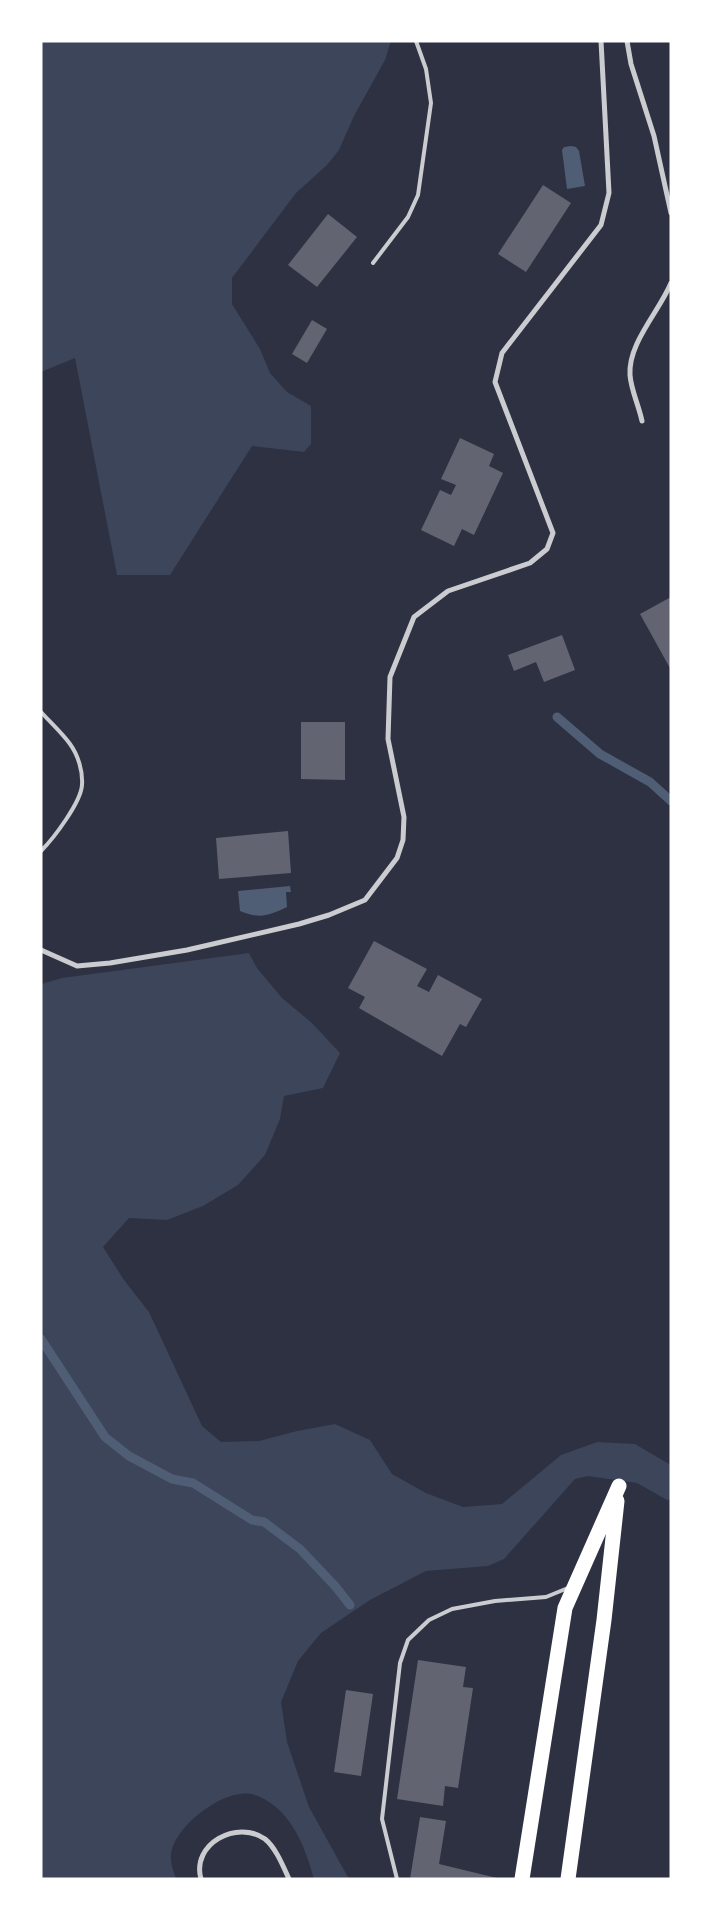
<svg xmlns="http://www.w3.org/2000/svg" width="712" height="1920" font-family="Overpass,sans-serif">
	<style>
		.green { fill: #3c4559 }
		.water { fill: #4f5d75 }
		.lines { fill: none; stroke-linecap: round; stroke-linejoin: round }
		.stream { stroke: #4f5d75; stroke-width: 9 }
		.building { fill: #626471 }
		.service { stroke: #caccd0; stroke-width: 4 }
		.minor { stroke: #caccd0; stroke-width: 5 }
		.motorway { stroke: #fff; stroke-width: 15 }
	</style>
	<rect width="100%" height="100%" fill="#2d3142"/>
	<g class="green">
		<path d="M41,41H391L385,60L354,116L339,150L327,165L296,193L232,278V304L260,349L270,373L287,392L311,406V444L304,452L252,446L170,575H117L75,358L41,372Z"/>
		<path d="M249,953L257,968L282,998L312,1023L340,1053L323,1088L284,1096L280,1119L265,1155L238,1185L203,1206L167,1220L129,1218L103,1247L124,1280L149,1312L202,1426L221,1442L259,1441L297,1431L335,1424L370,1440L392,1474L426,1493L463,1507L502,1504L561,1455L597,1442L635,1444L669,1464L671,1467V1499L667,1500L637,1483L588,1476L575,1479L504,1559L488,1566L426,1571L370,1600L321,1633L298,1661L281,1702L287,1742L309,1807L349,1879H314C305,1846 290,1807 255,1795C227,1785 172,1827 171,1856C170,1863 174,1872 176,1879H41V984L62,978Z"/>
	</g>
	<g class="water">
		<path d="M571,146L576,147L579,151L585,186L567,189L562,150L564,147Z"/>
		<path d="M290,886L291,892H286L287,907C268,916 260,919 240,911L238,891Z"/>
	</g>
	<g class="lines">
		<g class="stream">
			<path d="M557,717L600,754L650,782L671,801"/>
			<path d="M41,1339L105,1437L129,1456L172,1479L193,1483L252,1520L264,1522L300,1549L335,1586L350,1605"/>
		</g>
	</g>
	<g class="building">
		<path d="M543,185L571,203L526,272L498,254Z"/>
		<path d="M328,214L357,237L317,287L288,265Z"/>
		<path d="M312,320L327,329L307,363L292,354Z"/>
		<path d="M460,438L494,454L489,466L503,473L474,535L462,529L454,546L421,530L440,490L451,495L456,485L441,479Z"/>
		<path d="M671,597V670L640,614Z"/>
		<path d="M562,635L575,670L544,682L536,662L514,671L508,655Z"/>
		<path d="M301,722H345V780L301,779Z"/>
		<path d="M288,831L291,873L219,879L216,838Z"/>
		<path d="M374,941L427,969L417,986L429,992L438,975L482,999L466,1027L460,1024L442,1056L359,1008L365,997L348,988Z"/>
		<path d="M418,1660L466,1667L463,1687L473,1688L458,1788L445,1786L443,1806L397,1799Z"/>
		<path d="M346,1690L373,1694L361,1776L334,1772Z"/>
		<path d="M420,1817L446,1821L439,1864L501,1879H410Z"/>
	</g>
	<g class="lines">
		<g class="service">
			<path d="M373,263L408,217L418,195L431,103L426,69L416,41"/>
			<path d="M41,712C51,723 62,733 70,744C78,755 83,771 82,785C81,802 54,838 41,851"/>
			<path d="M397,1879L382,1819L400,1663L408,1640L429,1620L452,1609L495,1601L546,1597L568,1588"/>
		</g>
		<g class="minor">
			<path d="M627,41L631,64L654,136L671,213"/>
			<path d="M642,421C639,406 631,390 630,375C628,343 659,312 671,283"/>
			<path d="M41,950L77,966L110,963L187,950L299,924L329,915L365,900L397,858L403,840L404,817L388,739L390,677L414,617L448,591L530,563L547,549L553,533L495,382L502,353L601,225L609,193L601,41"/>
			<path d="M201,1879C191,1844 237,1819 265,1839C276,1848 283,1866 289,1879"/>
		</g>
		<g class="motorway">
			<path d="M522,1879L565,1608L619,1486"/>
			<path d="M568,1879L604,1620L617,1501"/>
		</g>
	</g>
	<rect width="712" height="1920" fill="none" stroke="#ffffff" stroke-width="85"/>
</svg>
